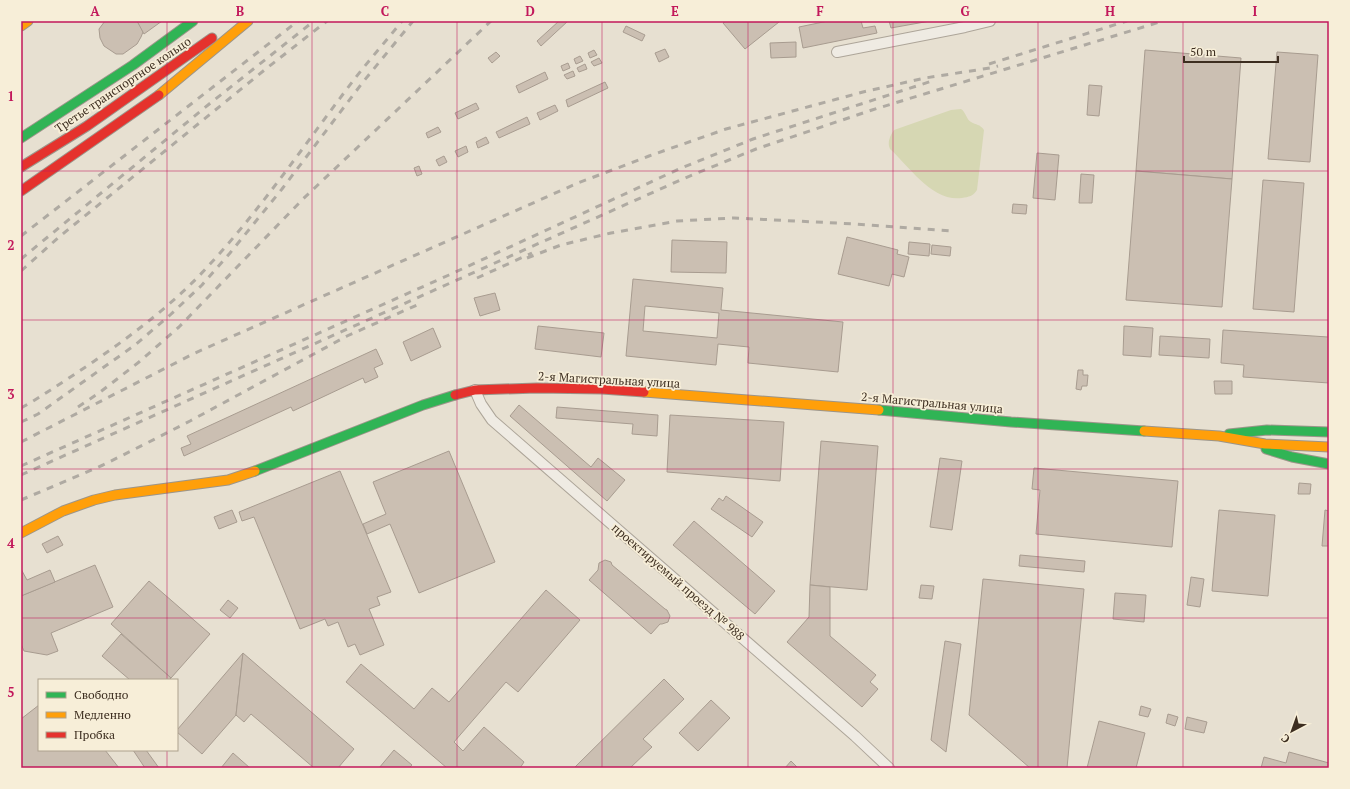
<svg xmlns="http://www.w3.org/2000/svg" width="1350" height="789" font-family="'PT Serif',serif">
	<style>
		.green { fill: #d6d7b3 }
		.building { fill: #cbbfb2; stroke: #a89c90; fill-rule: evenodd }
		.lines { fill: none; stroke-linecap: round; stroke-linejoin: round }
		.street-casing { stroke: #ada599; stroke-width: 12 }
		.fast-casing { stroke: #9c958a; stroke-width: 11 }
		.slow-casing { stroke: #9c958a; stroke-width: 11 }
		.jam-casing { stroke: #9c958a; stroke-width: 11 }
		.street { stroke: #efebe3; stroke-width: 10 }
		.fast { stroke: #30b455; stroke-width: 9 }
		.slow { stroke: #ff9f0a; stroke-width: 9 }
		.jam { stroke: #e5322d; stroke-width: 9 }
		.rail { stroke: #afaaa2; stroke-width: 3; stroke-dasharray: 7 7; stroke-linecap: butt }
		.grid { fill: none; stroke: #c2185b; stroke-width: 1; stroke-opacity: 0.55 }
		.labels { text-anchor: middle; stroke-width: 3.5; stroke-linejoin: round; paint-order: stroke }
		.street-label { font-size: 12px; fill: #3d2e20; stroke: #f7eed8 }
		.neatline { fill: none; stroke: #c2185b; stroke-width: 1.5 }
		.grid-label { font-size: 13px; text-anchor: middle; font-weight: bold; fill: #c2185b }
	</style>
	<rect width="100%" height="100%" fill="#e7e0d1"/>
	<path class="green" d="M961,109C966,112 966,119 971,122C976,125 980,124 984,130L977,190C973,196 969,197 962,198C932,202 910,167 890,149C887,142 890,136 894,130L951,110Z"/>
	<g class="building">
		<path d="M105,21H137L141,27L143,32L141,37L137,44L123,54H116L104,46L100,38L99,29Z"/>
		<path d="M137,21H162L144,34Z"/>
		<path d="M559,21H568L541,46L537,41Z"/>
		<path d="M726,21H778L779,22L745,49L723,23Z"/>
		<path d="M828,21H861L863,28L875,26L877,33L803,48L799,27Z"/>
		<path d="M889,21H930L891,28Z"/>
		<path d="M626,26L645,35L642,41L623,32Z"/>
		<path d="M796,42V57L771,58L770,43Z"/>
		<path d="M665,49L669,57L659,62L655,53Z"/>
		<path d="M594,50L597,55L590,58L588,53Z"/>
		<path d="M1145,50L1241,58L1232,179L1136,171Z"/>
		<path d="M496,52L500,56L492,63L488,58Z"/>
		<path d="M1277,52L1318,55L1310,162L1268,159Z"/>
		<path d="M580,56L583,61L576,64L574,59Z"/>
		<path d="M599,58L602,63L594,66L591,62Z"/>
		<path d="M568,63L570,68L563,71L561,66Z"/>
		<path d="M585,64L587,69L579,72L577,68Z"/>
		<path d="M573,71L575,76L567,79L564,75Z"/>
		<path d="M545,72L548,79L519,93L516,86Z"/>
		<path d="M605,82L608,88L568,107L566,100Z"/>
		<path d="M1089,85L1102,86L1099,116L1087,115Z"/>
		<path d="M476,103L479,109L458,119L455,113Z"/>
		<path d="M555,105L558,111L540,120L537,113Z"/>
		<path d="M527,117L530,124L499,138L496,132Z"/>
		<path d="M438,127L441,132L428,138L426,133Z"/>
		<path d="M486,137L489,143L478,148L476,142Z"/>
		<path d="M466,146L468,152L458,157L455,151Z"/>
		<path d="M1037,153L1059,155L1055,200L1033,198Z"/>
		<path d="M444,156L447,162L439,166L436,160Z"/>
		<path d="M419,166L422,174L417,176L414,168Z"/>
		<path d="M1136,171L1232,179L1222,307L1126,300Z"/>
		<path d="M1081,174L1094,175L1092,203H1079Z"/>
		<path d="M1263,180L1304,183L1294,312L1253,309Z"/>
		<path d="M1013,204L1027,205L1026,214L1012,213Z"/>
		<path d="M847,237L898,250L897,254L909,257L904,277L892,274L889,286L838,274Z"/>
		<path d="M672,240L727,242L726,273L671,272Z"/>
		<path d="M909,242L930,244L929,256L908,254Z"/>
		<path d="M932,245L951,247L950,256L931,254Z"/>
		<path d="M633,279L723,288L721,310L843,322L838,372L748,363L749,347L718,344L716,365L626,356ZM645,306L719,313L717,338L643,331Z"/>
		<path d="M495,293L500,310L480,316L474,298Z"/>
		<path d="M1329,317V383L1243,377L1244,365L1221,363L1223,330L1328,337Z"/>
		<path d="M538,326L604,333L601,357L535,349Z"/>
		<path d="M1124,326L1153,328L1151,357L1123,355Z"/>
		<path d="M433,328L441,347L411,361L403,342Z"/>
		<path d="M1160,336L1210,339L1209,358L1159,355Z"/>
		<path d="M376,349L383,364L374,368L378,377L365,383L363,378L293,411L291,407L184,456L181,448L191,444L187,436Z"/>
		<path d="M1078,370H1083V375H1088L1087,386H1082L1081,390L1076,389Z"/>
		<path d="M1214,381H1232V394H1215Z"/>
		<path d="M519,405L591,467L598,458L625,480L607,501L510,416Z"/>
		<path d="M557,407L658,415L657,436L632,434L633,424L556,418Z"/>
		<path d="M670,415L784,422L780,481L667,472Z"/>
		<path d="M821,441L878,446L867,590L810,585Z"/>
		<path d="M449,451L495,562L419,593L390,524L367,534L363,524L386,514L373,482Z"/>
		<path d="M940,458L962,461L952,530L930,527Z"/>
		<path d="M1034,468L1178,481L1172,547L1036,534L1040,490L1032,489Z"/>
		<path d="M340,471L391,592L377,597L380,605L369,609L384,645L360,655L355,644L348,647L338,622L328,626L325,619L300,629L254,517L242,521L239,512Z"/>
		<path d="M1299,483L1311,484L1310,494H1298Z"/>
		<path d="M726,496L763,522L752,537L711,509L719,498L723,501Z"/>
		<path d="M232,510L237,522L219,529L214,517Z"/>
		<path d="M1219,510L1275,515L1268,596L1212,591Z"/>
		<path d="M1325,510L1329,511V546H1322Z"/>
		<path d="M694,521L775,591L755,614L673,545Z"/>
		<path d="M58,536L63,545L47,553L42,544Z"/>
		<path d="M1020,555L1085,561L1084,572L1019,566Z"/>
		<path d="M605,560L611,562L612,565L665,609L667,610L670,616L668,622L662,624H660L651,634L589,580L598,570L599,563Z"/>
		<path d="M95,565L113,607L51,633L58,651L47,655L24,651L21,644V596Z"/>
		<path d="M21,569L27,580L50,570L55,582L21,596Z"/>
		<path d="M1191,577L1204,579L1200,607L1187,605Z"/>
		<path d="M983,579L1084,589L1067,768H1030L969,715Z"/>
		<path d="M149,581L210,634L171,678L111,624Z"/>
		<path d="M810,585L830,587V636L876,675L870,682L878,689L862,707L787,642L809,617Z"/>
		<path d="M921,585L934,586L932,599L919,598Z"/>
		<path d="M546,590L580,620L518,692L506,682L454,742L463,751L484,727L524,762L520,768H447L346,682L361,664L414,709L432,688L449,702Z"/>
		<path d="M1115,593L1146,595L1144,622L1113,619Z"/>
		<path d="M228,600L238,608L230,618L220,610Z"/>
		<path d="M121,634L171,678L169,680H130L102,656Z"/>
		<path d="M945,641L961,644L946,752L931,740Z"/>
		<path d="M243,653L236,715L202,754L177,732V730Z"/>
		<path d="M243,653L354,749L338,768H314L251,714L244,722L236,715Z"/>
		<path d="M664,679L684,699L643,739L652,747L630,768H574Z"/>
		<path d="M711,700L730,718L698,751L679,733Z"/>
		<path d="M39,705V750H105L119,768H21V719Z"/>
		<path d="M1141,706L1151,709L1148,717L1139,715Z"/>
		<path d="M1168,714L1178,717L1175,726L1166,723Z"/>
		<path d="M1187,717L1207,722L1204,733L1185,729Z"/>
		<path d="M1099,721L1145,733L1136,768H1087Z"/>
		<path d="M133,750H146L159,768H145Z"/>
		<path d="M394,750L412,765L409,768H379Z"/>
		<path d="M1289,752L1329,763V768H1261L1264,757L1286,763Z"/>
		<path d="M233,753L250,768H221Z"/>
		<path d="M791,761L798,768H785Z"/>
	</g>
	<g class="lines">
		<defs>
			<g id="street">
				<path d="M837,52L965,27L990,21"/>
				<path d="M475,390L481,404L492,420L855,736L889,768"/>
			</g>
			<g id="fast">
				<path d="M21,138L133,65L193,21"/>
				<path d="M879,410L1011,422L1144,431"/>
				<path d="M1229,434L1267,430L1329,432"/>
				<path d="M1266,449L1292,457L1329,464"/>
				<path d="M255,471L423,405L455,395"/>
			</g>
			<g id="slow">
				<path d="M21,26L28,21"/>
				<path d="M159,95L248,21"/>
				<path d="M644,392L879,410"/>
				<path d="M1144,431L1219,436L1265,444L1329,447"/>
				<path d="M21,533L63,511L94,500L115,495L228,480L255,471"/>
			</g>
			<g id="jam">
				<path d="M21,167L87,126L212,38"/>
				<path d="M21,191L159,95"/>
				<path d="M455,395L475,390L537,388L602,389L644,392"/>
			</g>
		</defs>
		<use href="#street" class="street-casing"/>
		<use href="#fast" class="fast-casing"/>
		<use href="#slow" class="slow-casing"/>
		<use href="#jam" class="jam-casing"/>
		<use href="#street" class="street"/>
		<use href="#fast" class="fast"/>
		<use href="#slow" class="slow"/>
		<use href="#jam" class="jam"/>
		<g class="rail">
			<path d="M989,64L1127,21"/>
			<path d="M21,236L298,21"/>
			<path d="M527,258L561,245L611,233L677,221L734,218L856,224L953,231"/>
			<path d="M21,259L208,105L314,21"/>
			<path d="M21,271L59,237L267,68L327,21"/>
			<path d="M477,278L532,253"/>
			<path d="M78,407L99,393L139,362L179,327L303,199L491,21"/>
			<path d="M21,408C39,398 55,387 72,376C116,347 159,316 196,279C256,217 304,145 356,77C371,58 387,40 402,21"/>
			<path d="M21,422L38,414L135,345L169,316L202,285L230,253L282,189L363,82L413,21"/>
			<path d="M21,442L195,353L578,183L649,156L726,129L863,92L925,78L990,68L998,66"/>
			<path d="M21,466L449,275L679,169L753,139L932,81"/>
			<path d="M21,475L685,178L756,149L872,110L1163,21"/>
			<path d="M21,500L103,465L145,444L190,421L347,336L417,305"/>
		</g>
	</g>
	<path class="grid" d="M167,21V680M312,21V768M457,21V768M602,21V768M748,21V768M893,21V768M1038,21V768M1183,21V768M21,171H1329M21,320H1329M21,469H1329M21,618H1329M167,750V768"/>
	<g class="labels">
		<g class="street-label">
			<text transform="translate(123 85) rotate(-34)" y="4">Третье транспортное кольцо</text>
			<text transform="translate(609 380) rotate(3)" y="4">2-я Магистральная улица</text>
			<text transform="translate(932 403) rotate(5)" y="4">2-я Магистральная улица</text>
			<text transform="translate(678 582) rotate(41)" y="4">проектируемый проезд № 988</text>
		</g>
	</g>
	<rect width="1350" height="789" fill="none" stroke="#f7eed8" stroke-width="44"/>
	<rect x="38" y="679" width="140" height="72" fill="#f7eed8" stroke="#ada18e"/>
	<rect x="46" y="692" width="20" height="6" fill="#30b455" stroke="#ada18e"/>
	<text x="74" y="699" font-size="12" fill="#3d2e20">Свободно</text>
	<rect x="46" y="712" width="20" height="6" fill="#ff9f0a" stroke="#ada18e"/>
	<text x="74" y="719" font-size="12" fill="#3d2e20">Медленно</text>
	<rect x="46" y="732" width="20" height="6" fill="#e5322d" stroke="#ada18e"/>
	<text x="74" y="739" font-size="12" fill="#3d2e20">Пробка</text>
	<g transform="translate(1292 731) rotate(221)" stroke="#f7eed8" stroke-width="3" paint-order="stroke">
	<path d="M0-3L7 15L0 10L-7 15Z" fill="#3d2e20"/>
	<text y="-6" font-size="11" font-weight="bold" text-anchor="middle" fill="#3d2e20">С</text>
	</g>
	<path d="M1184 56v6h94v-6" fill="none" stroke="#3d2e20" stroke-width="2"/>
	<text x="1190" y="56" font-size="12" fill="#3d2e20" stroke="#f7eed8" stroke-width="3" paint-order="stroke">50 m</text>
	<rect x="22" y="22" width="1306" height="745" class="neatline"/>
	<g class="grid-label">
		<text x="95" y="16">A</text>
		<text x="240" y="16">B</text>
		<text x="385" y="16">C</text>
		<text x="530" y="16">D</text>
		<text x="675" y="16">E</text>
		<text x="820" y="16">F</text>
		<text x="965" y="16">G</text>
		<text x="1110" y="16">H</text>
		<text x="1255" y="16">I</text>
		<text x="11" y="101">1</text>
		<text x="11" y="250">2</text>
		<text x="11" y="399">3</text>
		<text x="11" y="548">4</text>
		<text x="11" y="697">5</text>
	</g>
</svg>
